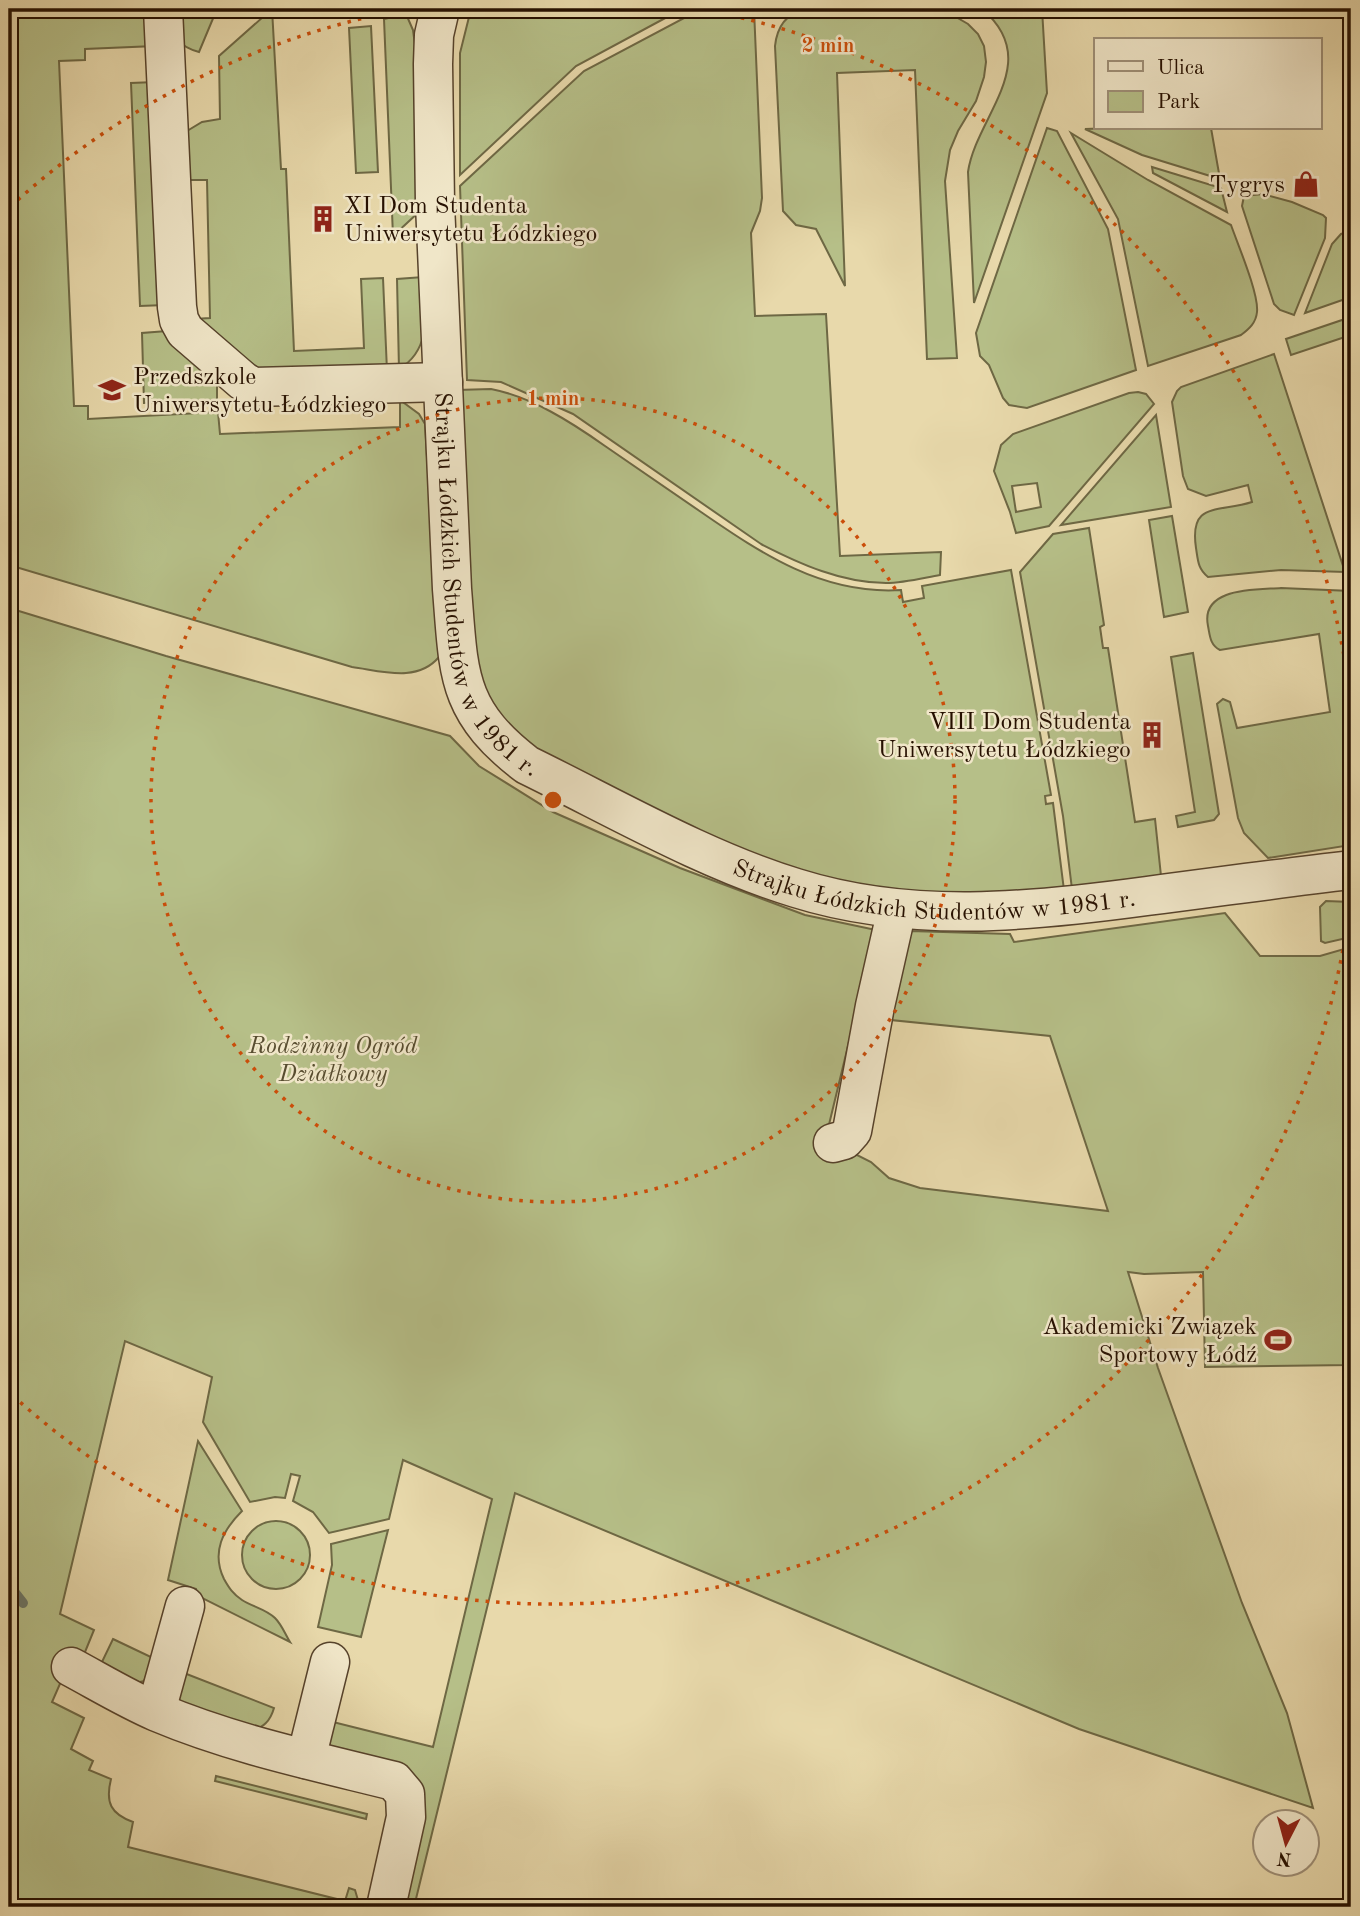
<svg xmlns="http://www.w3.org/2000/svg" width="1360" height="1916" font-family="'Old Standard TT',serif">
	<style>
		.green { fill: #b6bf88; stroke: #6e6844; stroke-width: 2; fill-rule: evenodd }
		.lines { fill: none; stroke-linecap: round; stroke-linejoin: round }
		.stream { stroke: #6a7667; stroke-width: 10 }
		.minor-casing { stroke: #56422b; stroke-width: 41 }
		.minor { stroke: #f0e6c8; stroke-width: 38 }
		.ring { fill: none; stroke: #cb4e0a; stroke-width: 3.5; stroke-dasharray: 3.5 7 }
		.labels { text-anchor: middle; stroke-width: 5; stroke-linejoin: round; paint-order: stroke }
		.poi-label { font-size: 24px; fill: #261000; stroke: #f0e6c8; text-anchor: end }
		.street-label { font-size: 24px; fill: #261000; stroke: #f0e6c8 }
		.park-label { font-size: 24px; font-style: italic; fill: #584d30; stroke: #f0e6c8 }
		.centre { fill: #cb4e0a; stroke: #f0e6c8; stroke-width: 3.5 }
		.ring-label { font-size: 21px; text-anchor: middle; font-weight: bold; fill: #cb4e0a; stroke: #f0e6c8; stroke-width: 5; stroke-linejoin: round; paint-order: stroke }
	</style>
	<rect width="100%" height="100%" fill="#e8d9ab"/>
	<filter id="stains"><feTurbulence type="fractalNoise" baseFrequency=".00286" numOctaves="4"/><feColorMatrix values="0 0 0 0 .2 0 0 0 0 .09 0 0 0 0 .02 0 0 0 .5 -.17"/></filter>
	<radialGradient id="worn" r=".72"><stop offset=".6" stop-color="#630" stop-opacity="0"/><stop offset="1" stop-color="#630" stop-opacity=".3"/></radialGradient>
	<g class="green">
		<path d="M9,9H153L155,46L85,49V60L59,61L74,406H88V419L218,412L220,434L400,427V400L419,414L425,424L439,657C417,683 382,671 352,667L9,565Z"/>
		<path d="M172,9H217L199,52C172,45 177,33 172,9Z"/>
		<path d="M272,9L281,169H286L294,351L364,348L361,279L383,278L387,371L269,376L192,319L210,318L207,180H181L187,131L202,122L220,119L219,56Z"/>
		<path d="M471,9H682L576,66L460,175V53Z"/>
		<path d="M701,9H754L762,198L760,211L751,233L755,316L826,314L840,556L941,552L940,575C923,578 904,583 886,583C842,583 800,564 761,544L573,414L501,382L467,380L460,186L584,71Z"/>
		<path d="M804,9H942L968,24L978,34L984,46L986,62L984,77L976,101L958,131L950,150L945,181L957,358L927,359L915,70L837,73L845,286L816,229L796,225L783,211L775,46C777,27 786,14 804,9Z"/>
		<path d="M982,9H1042L1047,93L974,303L968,172C976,116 1045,62 982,9Z"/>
		<path d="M406,14L413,30L415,45L421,210L393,236L384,19Z"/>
		<path d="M371,26L378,172L356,173L349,28Z"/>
		<path d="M155,82L165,305L140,306L131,83Z"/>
		<path d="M1047,128L1057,131L1108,229L1136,370L1027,408L1009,405L1003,398L989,365L980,356L976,333Z"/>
		<path d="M1113,128H1211L1220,179L1142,155L1085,129Z"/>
		<path d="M1071,133L1148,180L1231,225C1238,245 1259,294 1257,312C1256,323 1249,329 1241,335L1148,366L1118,219Z"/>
		<path d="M1152,167L1221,188L1227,212L1153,173Z"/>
		<path d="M1263,194L1292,202L1323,215L1326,218L1325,238L1294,315L1280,310L1274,304L1242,206L1244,196Z"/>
		<path d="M1351,231V297L1305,313L1332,244L1341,234Z"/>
		<path d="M423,277C425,311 433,349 399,369L397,279Z"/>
		<path d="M1351,317V335L1291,355L1286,339Z"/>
		<path d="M167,331L217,373V400L144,403L142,333Z"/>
		<path d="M1274,354L1345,572L1281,570L1208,577C1198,569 1198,561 1196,548C1189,501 1218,513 1252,502L1248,485L1206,496L1188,489L1183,476L1172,402L1177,391L1181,387Z"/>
		<path d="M491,389C532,397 571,422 605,446C637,468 669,490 701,512C762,554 823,595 901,590L903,602L924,598L922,586L1011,570L1051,795L1045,796L1046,804L1053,803L1064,890L956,897L848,885L790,869L727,844L543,757L504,722L482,685L474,641L457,390Z"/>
		<path d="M1138,392L1146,394L1154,404L1049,526L1016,533L1010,512L994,471L1001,445L1013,434L1129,393ZM1037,483L1041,507L1016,512L1012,486Z"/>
		<path d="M1156,415L1171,507L1061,525Z"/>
		<path d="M1172,516L1188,612L1164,617L1149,520Z"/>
		<path d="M1089,528L1104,625L1100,627L1103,648H1108L1135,822L1155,819L1161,876L1072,889L1063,816L1020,572L1053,534Z"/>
		<path d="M1281,588L1351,591V845L1268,858L1244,833L1238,818L1217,704L1223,699L1230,702L1237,728L1330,712L1319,634L1220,650C1210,645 1210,636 1208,626C1200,587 1256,590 1281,588Z"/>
		<path d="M9,608L166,656L450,736L479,766L553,812L680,868L805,915L876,930L826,1137L833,1143L871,1162L889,1178L920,1188L1108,1211L1050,1036L891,1020L910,931L1010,934L1014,942L1225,913L1260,956H1320L1351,947V1365L1205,1367L1203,1272L1144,1274L1128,1272L1158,1368L1242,1603L1287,1713L1313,1808L1079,1729L515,1493L414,1907H399L419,1810L327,1750L329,1721L433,1747L492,1499L403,1460L389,1519L329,1533L313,1512L293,1501L300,1476L291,1474L285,1498L275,1497L250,1502L203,1422L212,1377L125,1341L60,1614L94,1630L83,1657L73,1654L52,1702L84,1718L71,1749L93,1761L89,1770L111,1779C105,1803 111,1814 133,1822L128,1847L345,1901L349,1888L355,1890L360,1907H9Z"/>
		<path d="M1193,653L1219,814L1214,820L1178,827L1176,816L1195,812L1171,657Z"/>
		<path d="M1326,901L1351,902V937L1325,943L1321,941L1320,907Z"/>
		<path d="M198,1441L242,1511C223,1530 211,1552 224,1579C229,1588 233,1594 242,1600C253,1607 266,1609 275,1618C282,1625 285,1634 290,1642L196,1595V1589L168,1580Z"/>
		<circle cx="276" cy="1555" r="34"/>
		<path d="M388,1530L361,1637L318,1627L332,1565L331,1544Z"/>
		<path d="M113,1639L153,1658L144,1681L136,1683L100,1666Z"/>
		<path d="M184,1673L274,1708C270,1722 264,1726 251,1732L182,1704L178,1698Z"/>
		<path d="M216,1776L367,1814L366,1819L215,1781Z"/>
	</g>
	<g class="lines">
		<path class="stream" d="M9,1585L23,1603"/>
		<defs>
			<g id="minor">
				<path d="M163,9L177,307L179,320L185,331L243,381L253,387L443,382"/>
				<path id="s1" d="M440,9L434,35L433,64L435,204L452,589C459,673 455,710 527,765C613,807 704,860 796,888C911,924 1029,912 1147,896C1215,887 1283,878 1351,870"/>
				<path d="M833,1143L844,1140L852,1131L875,1006L897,909"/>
				<path d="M71,1667C99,1682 127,1699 157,1712C233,1744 314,1761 394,1781L405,1794L406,1817L386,1907"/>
				<path d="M156,1711L185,1606"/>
				<path d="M306,1759L330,1662"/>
			</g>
		</defs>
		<use href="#minor" class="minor-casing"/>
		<use href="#minor" class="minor"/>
	</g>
	<g class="ring">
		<circle cx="553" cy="800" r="402"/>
		<path d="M1351 898A804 804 0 0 1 10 1393M10 207A804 804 0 0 1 406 9M700 9A804 804 0 0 1 1351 702"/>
	</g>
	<defs>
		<symbol id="shop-bare" viewBox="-9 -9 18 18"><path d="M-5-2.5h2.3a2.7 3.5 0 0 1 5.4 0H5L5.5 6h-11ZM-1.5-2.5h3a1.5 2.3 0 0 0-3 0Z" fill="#8f2418" stroke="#f0e6c8" stroke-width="2.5" paint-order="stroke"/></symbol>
		<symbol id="building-bare" viewBox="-9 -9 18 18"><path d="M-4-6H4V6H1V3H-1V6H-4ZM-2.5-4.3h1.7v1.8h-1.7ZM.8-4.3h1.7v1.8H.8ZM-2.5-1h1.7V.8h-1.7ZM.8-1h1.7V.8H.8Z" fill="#8f2418" stroke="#f0e6c8" stroke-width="2.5" paint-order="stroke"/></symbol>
		<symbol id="school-bare" viewBox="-9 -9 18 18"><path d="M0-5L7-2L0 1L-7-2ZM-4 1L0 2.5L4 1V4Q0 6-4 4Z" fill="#8f2418" stroke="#f0e6c8" stroke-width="2.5" paint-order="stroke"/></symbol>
		<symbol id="stadium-bare" viewBox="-9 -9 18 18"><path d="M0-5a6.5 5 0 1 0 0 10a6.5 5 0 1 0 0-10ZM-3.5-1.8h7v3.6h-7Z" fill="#8f2418" stroke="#f0e6c8" stroke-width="2.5" paint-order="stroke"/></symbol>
	</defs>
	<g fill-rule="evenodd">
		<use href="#shop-bare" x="1287" y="165" width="38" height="38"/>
		<use href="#building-bare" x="304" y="200" width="38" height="38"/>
		<use href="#school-bare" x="93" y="371" width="38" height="38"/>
		<use href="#building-bare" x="1133" y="716" width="38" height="38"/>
		<use href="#stadium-bare" x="1259" y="1321" width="38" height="38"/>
	</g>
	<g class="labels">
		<g class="poi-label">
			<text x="1285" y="192">Tygrys</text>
			<text x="344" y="213" text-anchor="start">XI Dom Studenta<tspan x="344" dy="28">Uniwersytetu Łódzkiego</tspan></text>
			<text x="133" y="384" text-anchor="start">Przedszkole<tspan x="133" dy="28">Uniwersytetu Łódzkiego</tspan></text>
			<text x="1131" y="729">VIII Dom Studenta<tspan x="1131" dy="28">Uniwersytetu Łódzkiego</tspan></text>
			<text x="1257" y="1334">Akademicki Związek<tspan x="1257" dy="28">Sportowy Łódź</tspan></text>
		</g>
		<g class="street-label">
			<text dy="8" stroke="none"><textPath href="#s1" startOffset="588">Strajku Łódzkich Studentów w 1981 r.</textPath></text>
			<text dy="8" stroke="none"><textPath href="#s1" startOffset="1216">Strajku Łódzkich Studentów w 1981 r.</textPath></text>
		</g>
		<g class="park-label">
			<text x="333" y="1053">Rodzinny Ogród<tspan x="333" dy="28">Działkowy</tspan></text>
		</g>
	</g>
	<circle cx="553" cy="800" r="10" class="centre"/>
	<g class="ring-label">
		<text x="828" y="52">2 min</text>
		<text x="553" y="405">1 min</text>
	</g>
	<rect width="1360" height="1916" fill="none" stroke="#e8d9ab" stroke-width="35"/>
	<rect x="10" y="10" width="1339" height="1895" fill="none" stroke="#261000" stroke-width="3.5"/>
	<rect x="18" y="18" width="1325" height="1881" fill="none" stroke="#261000" stroke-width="2"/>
	<rect x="1094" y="38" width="228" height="91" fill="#f0e6c8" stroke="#9f9078" stroke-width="2"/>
	<rect x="1108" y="61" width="35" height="10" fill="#f0e6c8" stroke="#9f9078" stroke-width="2"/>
	<text x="1157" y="74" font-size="21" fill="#261000">Ulica</text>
	<rect x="1108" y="91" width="35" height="21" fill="#b6bf88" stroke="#9f9078" stroke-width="2"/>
	<text x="1157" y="108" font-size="21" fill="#261000">Park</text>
	<g transform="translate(1286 1843) rotate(186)"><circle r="33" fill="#f0e6c8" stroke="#9f9078" stroke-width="2"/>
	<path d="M0-5L12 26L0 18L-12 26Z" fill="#8f2418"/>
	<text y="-10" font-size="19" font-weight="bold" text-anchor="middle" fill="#261000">N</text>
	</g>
	<rect width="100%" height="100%" filter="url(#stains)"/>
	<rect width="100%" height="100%" fill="url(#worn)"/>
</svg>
